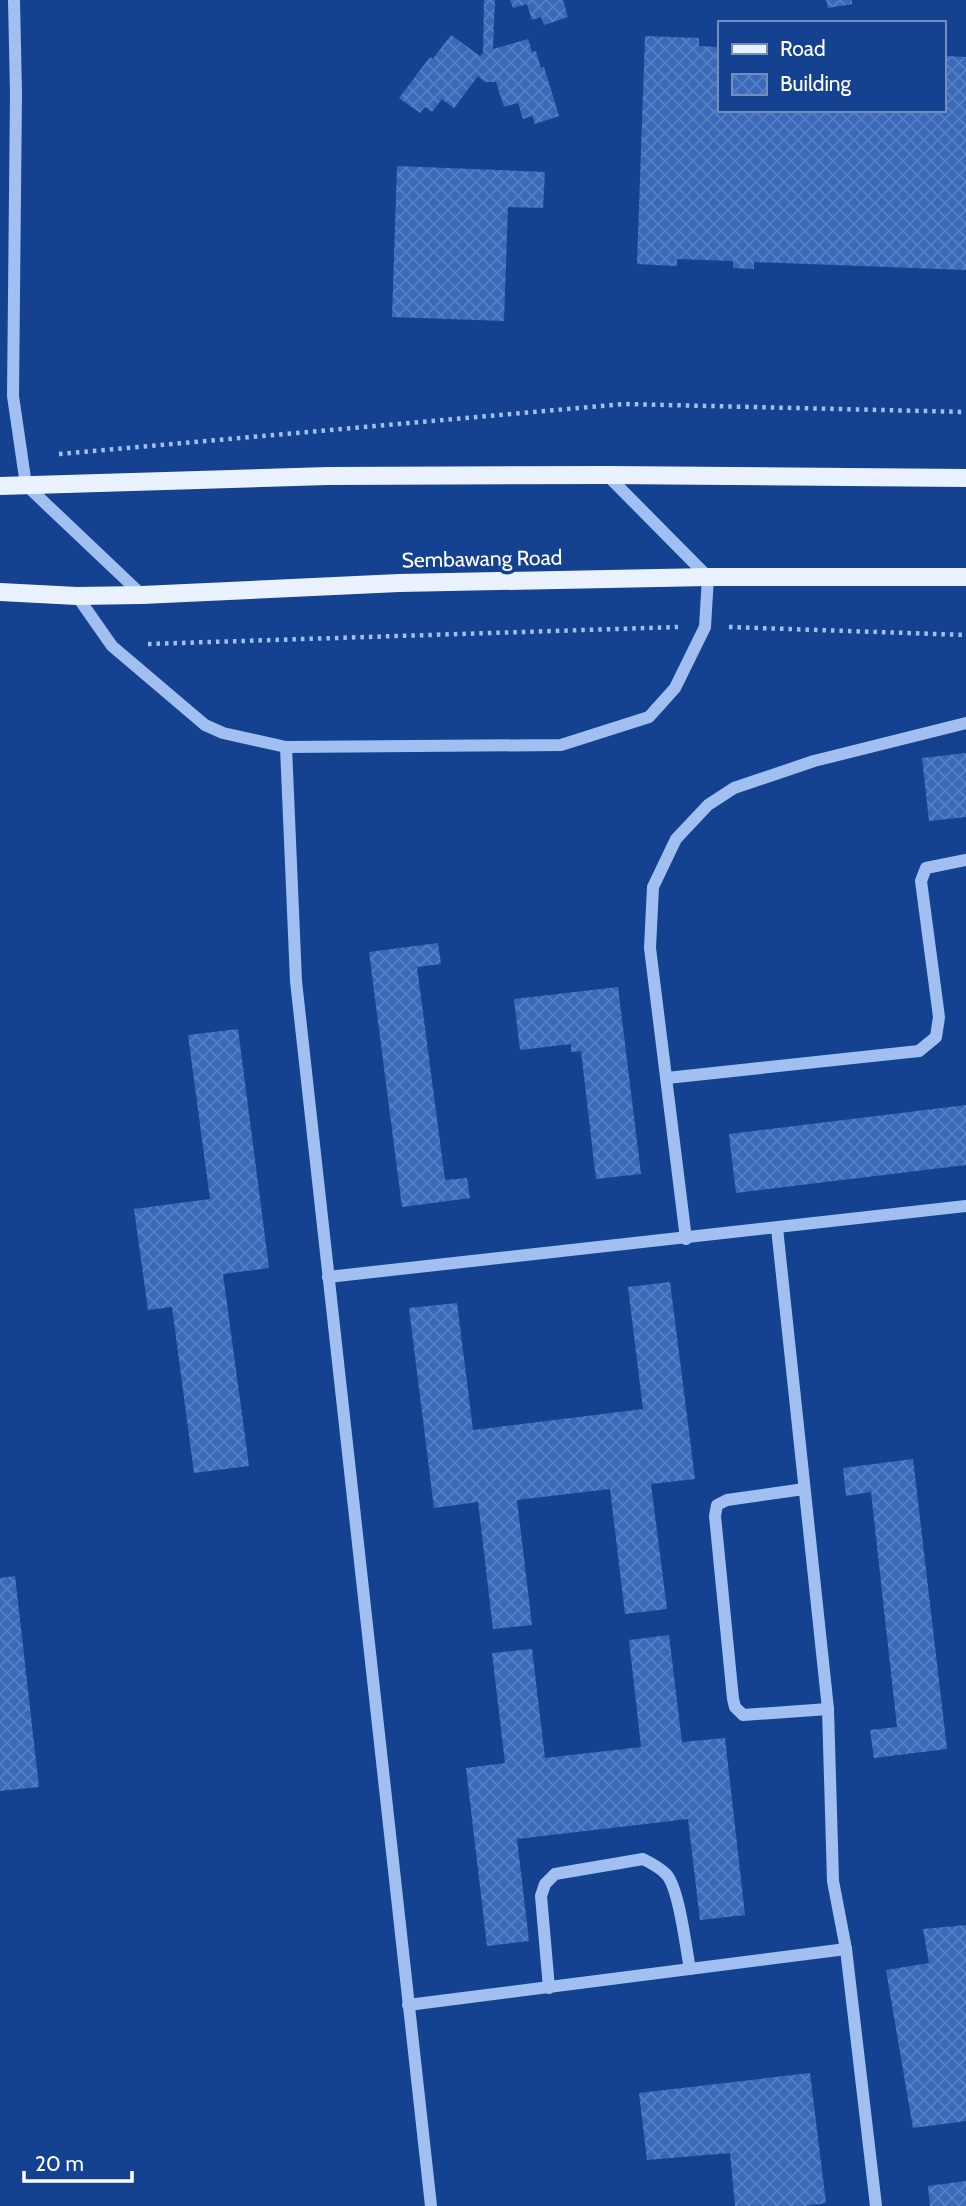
<svg xmlns="http://www.w3.org/2000/svg" width="966" height="2206" font-family="Cabin,sans-serif">
	<style>
		.building { fill: url(#building-cross-hatch) }
		.lines { fill: none; stroke-linecap: round; stroke-linejoin: round }
		.path { stroke: #a1c0f1; stroke-width: 4.5; stroke-dasharray: 3.5 5; stroke-linecap: butt }
		.minor { stroke: #a1c0f1; stroke-width: 12 }
		.major { stroke: #ebf2ff; stroke-width: 18 }
		.labels { text-anchor: middle; stroke-width: 7; stroke-linejoin: round; paint-order: stroke }
		.street-label { font-size: 21px; fill: #fff; stroke: #144291 }
	</style>
	<defs>
		<pattern id="building-cross-hatch" width="8" height="8" patternUnits="userSpaceOnUse" patternTransform="scale(1.75)"><rect width="8" height="8" fill="#3969b8"/><path d="M0 0l8 8M0 8l8-8" fill="none" stroke="#5780c3"/></pattern>
	</defs>
	<rect width="100%" height="100%" fill="#144291"/>
	<g class="building">
		<path d="M484,0H495L493,49L528,39L532,52L536,51L541,68L544,67L559,116L535,124L532,116L523,119L518,103L504,107L496,82H485L478,76L454,108L442,99L432,112L425,107L420,113L399,98L430,57L433,59L451,35L480,56L483,53Z"/>
		<path d="M510,0H563L568,17L544,25L541,17L532,20L527,4L513,8Z"/>
		<path d="M826,0H852V4L828,8Z"/>
		<path d="M645,36L699,38V46L719,47V110H943V56L966,57V270L754,262V269L733,268V261L677,259V266L637,264Z"/>
		<path d="M397,166L545,172L543,208L508,207L504,321L392,317Z"/>
		<path d="M966,753V817L929,821L922,758Z"/>
		<path d="M438,943L441,964L417,967L445,1180L467,1178L470,1198L402,1207L369,952Z"/>
		<path d="M618,987L641,1174L596,1179L581,1051L571,1052V1044L520,1050L514,999Z"/>
		<path d="M238,1029L269,1268L223,1274L249,1466L194,1473L172,1307L148,1310L134,1209L210,1199L188,1035Z"/>
		<path d="M966,1105V1165L736,1193L729,1134Z"/>
		<path d="M670,1282L695,1479L651,1484L667,1609L625,1614L610,1489L517,1500L532,1625L493,1629L478,1502L434,1508L409,1308L457,1303L473,1430L643,1409L628,1287Z"/>
		<path d="M913,1459L947,1749L874,1758L870,1730L897,1727L871,1492L846,1496L843,1468Z"/>
		<path d="M15,1576L39,1787L0,1791V1578Z"/>
		<path d="M669,1635L682,1742L725,1738L745,1915L700,1920L688,1819L517,1839L529,1941L487,1946L466,1768L505,1763L492,1653L532,1649L545,1758L641,1747L629,1640Z"/>
		<path d="M966,1925V2121L913,2128L886,1970L929,1963L923,1929Z"/>
		<path d="M810,2073L826,2203L805,2206H735L730,2153L647,2160L639,2093Z"/>
		<path d="M966,2181V2206H930L928,2186Z"/>
	</g>
	<g class="lines">
		<g class="path">
			<path d="M59,454L624,404L966,412"/>
			<path d="M729,627L966,635"/>
			<path d="M148,644L678,627"/>
		</g>
		<g class="minor">
			<path d="M14,0L16,93L13,396L26,485L142,595"/>
			<path d="M77,596L112,646L205,725L223,733L286,747L561,745L649,717L675,688L705,627L708,577L607,475"/>
			<path d="M286,747L296,981L431,2206"/>
			<path d="M667,1078L919,1051L936,1037L939,1017L921,881L926,868L966,860"/>
			<path d="M777,1228L828,1709L833,1881L846,1949L876,2206"/>
			<path d="M686,1239L650,948L653,887L676,839L708,805L734,788L814,761L966,723"/>
			<path d="M328,1277L966,1206"/>
			<path d="M804,1489L727,1500L717,1505L715,1516L733,1699L735,1707L743,1715L828,1709"/>
			<path d="M549,1988L541,1896L545,1884L555,1874L643,1859C651,1863 659,1867 666,1874C679,1887 686,1949 690,1969"/>
			<path d="M408,2005L846,1949"/>
		</g>
		<g class="major">
			<path d="M0,486L328,476L607,475L966,478"/>
			<path d="M0,592L77,596L142,595L399,583L708,577H966"/>
		</g>
	</g>
	<g class="labels">
		<g class="street-label">
			<text transform="translate(482 559) rotate(-1)" y="7">Sembawang Road</text>
		</g>
	</g>
	<rect x="718" y="21" width="228" height="91" fill="#144291" stroke="#728ebd" stroke-width="2"/>
	<rect x="732" y="44" width="35" height="10" fill="#ebf2ff" stroke="#728ebd" stroke-width="2"/>
	<text x="780" y="56" font-size="21" fill="#ffffff">Road</text>
	<rect x="732" y="74" width="35" height="21" fill="url(#building-cross-hatch)" stroke="#728ebd" stroke-width="2"/>
	<text x="780" y="91" font-size="21" fill="#ffffff">Building</text>
	<path d="M24 2171v10h108v-10" fill="none" stroke="#ffffff" stroke-width="3.5"/>
	<text x="35" y="2171" font-size="21" fill="#ffffff" stroke="#144291" stroke-width="5" paint-order="stroke">20 m</text>
</svg>
